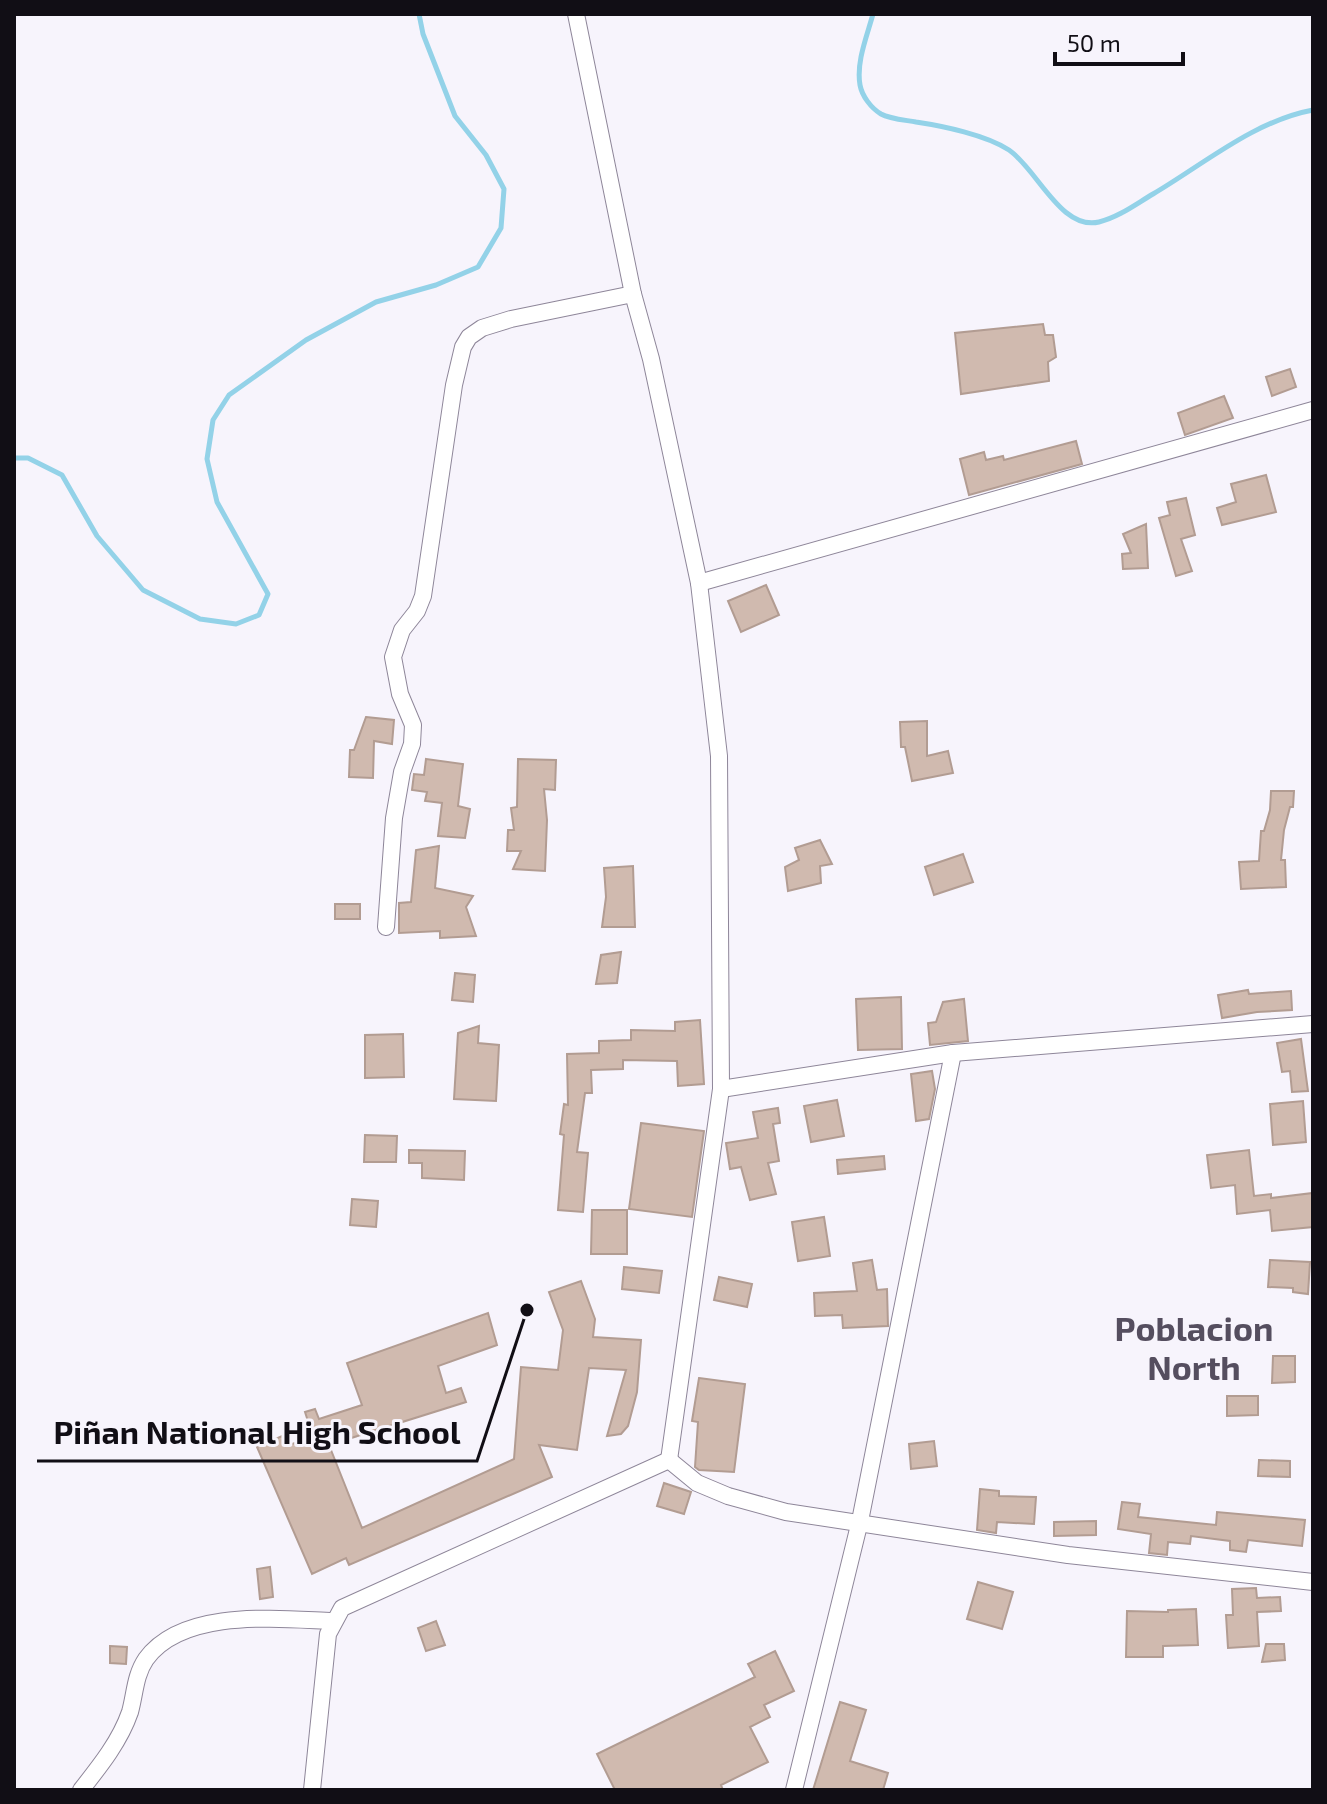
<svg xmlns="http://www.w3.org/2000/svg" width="1327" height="1804" font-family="'Exo 2',sans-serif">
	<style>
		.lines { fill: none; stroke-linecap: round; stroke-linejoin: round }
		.stream { stroke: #93d2e8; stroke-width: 5 }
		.building { fill: #d0baaf; stroke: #b29c92; stroke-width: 2 }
		.street-casing { stroke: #8e8699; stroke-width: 18 }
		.street { stroke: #fff; stroke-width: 16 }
		.labels { text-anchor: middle; stroke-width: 6; stroke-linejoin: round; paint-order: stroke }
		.quarter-label { font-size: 34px; font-weight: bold; fill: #554e5f; stroke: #f7f4fc }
		.leader { fill: none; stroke: #110e15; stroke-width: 3 }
		.callout-dot { fill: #110e15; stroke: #f7f4fc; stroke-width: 3 }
		.callout-label { font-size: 32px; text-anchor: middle; font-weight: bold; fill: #110e15; stroke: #f7f4fc; stroke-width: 6; stroke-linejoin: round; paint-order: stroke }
	</style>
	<rect width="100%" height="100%" fill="#f7f4fc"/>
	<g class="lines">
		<g class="stream">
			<path d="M873,14C867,36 856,62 860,85C862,96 871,108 881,114C890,119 905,120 916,122C943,126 986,135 1009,150C1037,169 1061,231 1099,222C1119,217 1136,204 1153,194C1204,164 1254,121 1313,110"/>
			<path d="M14,458H28L62,475L97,536L143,590L200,619L236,624L259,615L268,594L217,502L207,459L213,420L229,395L306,340L376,302L436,285L478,267L501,228L504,189L486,155L455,116L423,34L419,14"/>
		</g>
	</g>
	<g class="building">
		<path d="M1043,324L1045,335H1053L1056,357L1048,362L1049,381L961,394L955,333Z"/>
		<path d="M1290,369L1296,387L1272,396L1266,377Z"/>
		<path d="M1224,396L1233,418L1185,435L1178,413Z"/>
		<path d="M1076,441L1082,464L969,495L960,459L984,452L986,460L1003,456L1004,460Z"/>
		<path d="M1266,475L1276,512L1222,525L1217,508L1236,502L1231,484Z"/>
		<path d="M1186,498L1195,535L1181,539L1192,571L1176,576L1159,518L1170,515L1167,502Z"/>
		<path d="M1146,524L1148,568L1123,569L1122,554L1131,553L1123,534Z"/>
		<path d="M766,585L779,615L741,632L728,601Z"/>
		<path d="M366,717L394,720L392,744L374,741L373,778L349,777L350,750H354Z"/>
		<path d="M927,721V756L948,751L953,773L912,781L905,747H901L900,722Z"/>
		<path d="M426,759L463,764L458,806L470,809L465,838L438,836L442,803L425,801L427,792L412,790L414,774L424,775Z"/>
		<path d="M518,759L556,760L555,790L544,789L547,820L545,871L513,869L521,851H507L508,830H514L511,808L517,807Z"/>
		<path d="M1271,791H1294L1293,807H1290L1284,830L1281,860H1285L1286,887L1241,889L1239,862L1259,861L1261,831H1264L1270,810Z"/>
		<path d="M820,840L832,864L820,866L821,883L788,891L785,867L799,860L795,848Z"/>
		<path d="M439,846L435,888L473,896L466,907L476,936L440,938V931L399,933V903L411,902L416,850Z"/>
		<path d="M963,854L973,882L934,895L925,867Z"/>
		<path d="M633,866L635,927H602L606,897L604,868Z"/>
		<rect x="335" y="904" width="25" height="15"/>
		<path d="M621,952L617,983L596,984L601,955Z"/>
		<path d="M455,973L475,975L473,1002L452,1000Z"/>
		<path d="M1248,990L1249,994L1291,991L1292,1010L1257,1012L1222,1018L1218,995Z"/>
		<path d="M901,997L902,1049L858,1050L856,999Z"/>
		<path d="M964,999L968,1041L930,1045L928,1023L936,1022L943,1002Z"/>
		<path d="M700,1020L704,1084L678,1086L677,1061L623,1060V1069L591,1070L592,1093H585L577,1152L588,1153L583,1212L558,1210L564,1135L560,1134L564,1104L568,1105L567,1054L599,1053V1041L631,1040V1030L675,1031V1022Z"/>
		<path d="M479,1026L478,1043L499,1045L496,1101L454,1099L458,1033Z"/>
		<path d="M403,1034L404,1077L365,1078V1035Z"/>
		<path d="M1301,1039L1308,1091L1292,1092L1290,1071L1282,1072L1277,1043Z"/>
		<path d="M932,1071L935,1089L929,1119L916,1121L911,1074Z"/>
		<path d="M837,1100L844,1136L811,1142L804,1106Z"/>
		<path d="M1303,1101L1306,1142L1273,1145L1270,1104Z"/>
		<path d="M778,1108L780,1123L773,1124L779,1161L768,1163L776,1194L750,1200L741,1167L730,1169L726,1143L758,1138L753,1112Z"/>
		<path d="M641,1123L704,1131L692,1217L629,1209Z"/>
		<path d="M365,1135L397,1136L396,1162H364Z"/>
		<path d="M409,1150L465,1151L464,1180L422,1178V1163H409Z"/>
		<path d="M1249,1150L1254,1196L1271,1194V1198L1313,1193V1227L1272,1231L1270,1210L1237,1214L1235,1185L1211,1188L1207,1155Z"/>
		<path d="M884,1156L885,1169L838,1174L837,1160Z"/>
		<path d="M352,1199L378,1201L376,1227L350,1225Z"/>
		<path d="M592,1210H627V1254H591Z"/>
		<path d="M824,1217L830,1256L798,1261L792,1222Z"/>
		<path d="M872,1260L877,1290L887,1289L888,1326L843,1328L842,1315L815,1316L814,1293L857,1291L853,1263Z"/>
		<path d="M1270,1260L1310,1262L1308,1294L1293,1292V1288L1268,1287Z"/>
		<path d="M624,1267L662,1271L659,1293L622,1289Z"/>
		<path d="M719,1277L752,1284L747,1307L714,1300Z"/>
		<path d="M581,1281L595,1319L593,1337L641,1340L637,1392L628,1426L621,1434L607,1436L626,1370L589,1368L577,1450L539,1445L552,1477L349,1565L346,1558L312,1574L257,1447L282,1436L286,1446L313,1437L305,1412L315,1409L319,1419L362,1405L347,1363L488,1313L497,1345L438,1366L446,1393L461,1388L466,1402L329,1445L362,1528L514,1459L521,1367L558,1370L563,1330L549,1292Z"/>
		<path d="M1273,1356H1295V1382L1272,1383Z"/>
		<path d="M699,1378L745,1384L734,1472L699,1470L695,1467L698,1422L692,1421Z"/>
		<path d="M1227,1396H1258V1415L1227,1416Z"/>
		<path d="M934,1441L937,1466L911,1469L909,1444Z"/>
		<path d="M1259,1460L1290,1461V1477L1258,1476Z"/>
		<path d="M664,1483L691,1492L684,1514L657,1506Z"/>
		<path d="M980,1489L999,1491V1496L1036,1497L1034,1524L997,1522L996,1533L977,1530Z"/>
		<path d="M1122,1502L1140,1504L1138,1517L1216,1525L1217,1512L1305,1520L1302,1546L1248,1540L1246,1552L1230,1550V1541L1191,1536L1190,1544L1168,1542L1167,1555L1149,1553L1151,1534L1118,1529Z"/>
		<path d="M1096,1521V1535L1054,1536V1522Z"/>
		<path d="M270,1567L273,1597L260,1599L257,1569Z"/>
		<path d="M978,1582L1013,1592L1002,1629L967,1619Z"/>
		<path d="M1256,1588L1257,1598L1280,1597L1281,1611L1257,1612L1259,1646L1228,1648L1226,1615H1233L1232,1589Z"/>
		<path d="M1196,1609L1198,1645L1163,1646V1657H1126L1127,1611L1168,1612V1610Z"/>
		<path d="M436,1621L445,1645L426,1651L418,1628Z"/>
		<path d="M1266,1644H1284L1285,1660L1262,1662Z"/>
		<path d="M110,1646L127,1647L126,1664L110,1663Z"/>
		<path d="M775,1651L794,1691L764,1705L770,1717L750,1727L768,1762L721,1785L723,1790H615L597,1754L755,1677L748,1664Z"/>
		<path d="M840,1702L866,1710L850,1761L888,1773L883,1790H813Z"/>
	</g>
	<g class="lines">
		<defs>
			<g id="street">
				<path d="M576,14L633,294L651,359L699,583L719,756L721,1089L669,1460"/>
				<path d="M699,583L1313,410"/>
				<path d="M386,927L394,818L402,772L412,744L413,725L400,694L393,657L402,630L417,611L423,596L454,385L463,347L469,337L482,328L511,319L633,294"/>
				<path d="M721,1089L953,1053L1313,1024"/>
				<path d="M669,1460L697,1483L728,1496L786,1512L1068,1555L1313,1582"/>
				<path d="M81,1790C100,1766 120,1741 130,1712C135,1694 135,1675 146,1659C183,1608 279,1619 333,1621"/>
				<path d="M312,1790L328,1634L342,1608L669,1460"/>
				<path d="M794,1790L860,1521L953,1053"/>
			</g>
		</defs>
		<use href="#street" class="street-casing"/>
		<use href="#street" class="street"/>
	</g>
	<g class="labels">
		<g class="quarter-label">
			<text x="1194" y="1341">Poblacion<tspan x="1194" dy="39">North</tspan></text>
		</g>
	</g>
	<path class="leader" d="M527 1310L477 1461H37"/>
	<circle class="callout-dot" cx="527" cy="1310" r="8"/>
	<g class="callout-label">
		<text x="257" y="1444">Piñan National High School</text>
	</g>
	<rect width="1327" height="1804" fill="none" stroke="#110e15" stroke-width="32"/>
	<path d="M1055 52v12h128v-12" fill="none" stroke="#110e15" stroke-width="4"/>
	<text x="1067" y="52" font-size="24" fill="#110e15" stroke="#f7f4fc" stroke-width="6" paint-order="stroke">50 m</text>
</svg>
